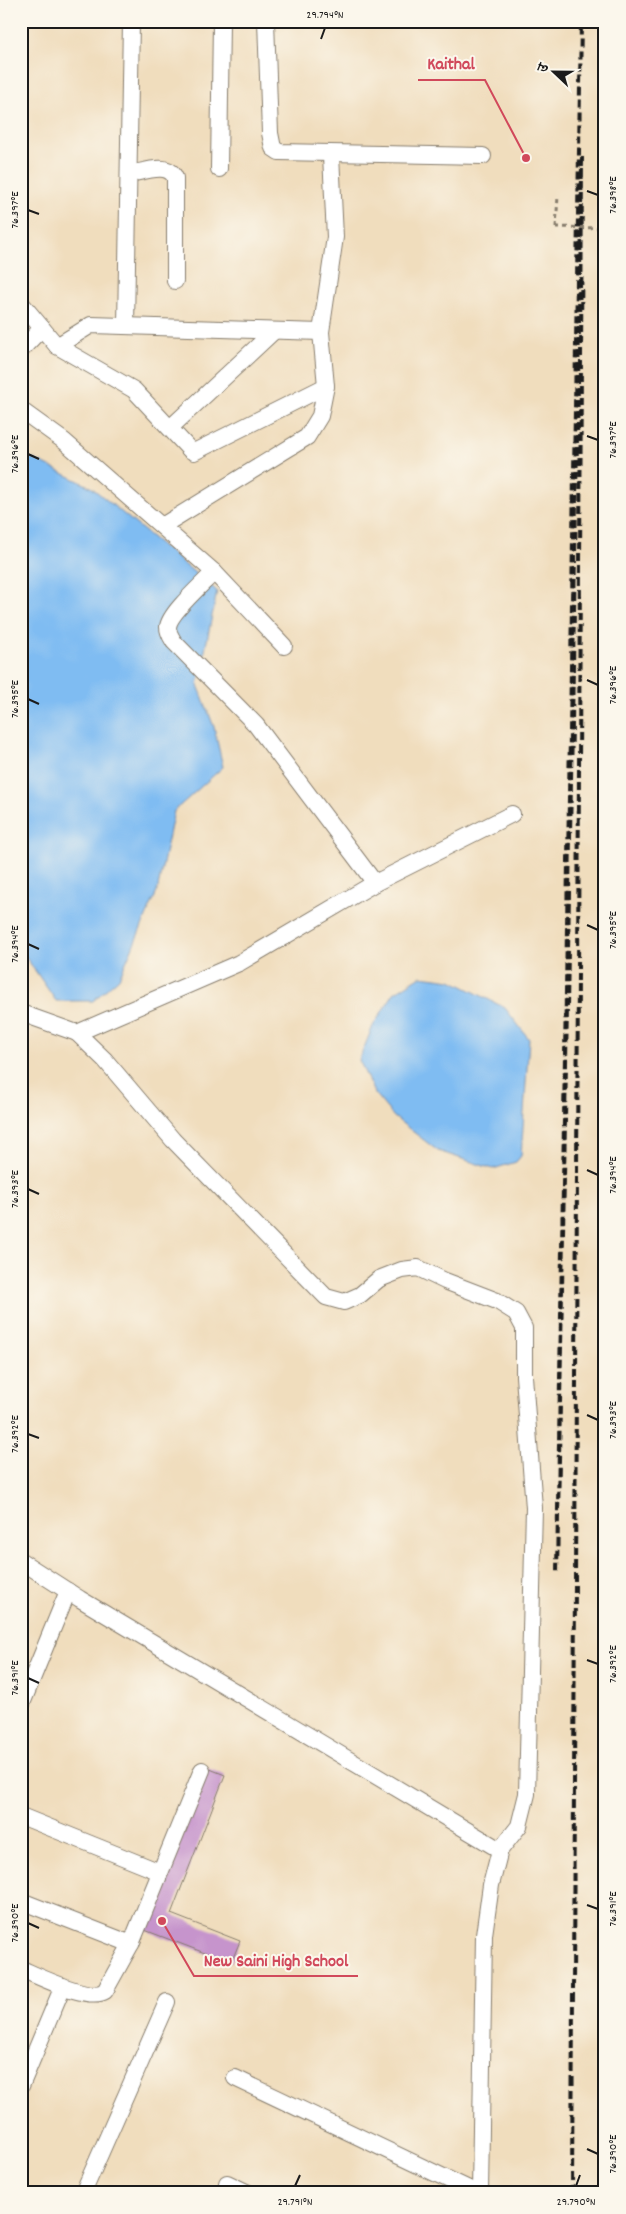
<svg xmlns="http://www.w3.org/2000/svg" width="626" height="2214" font-family="Dekko,'Playpen Sans Deva',sans-serif">
	<style>
		.water { fill: #7fbcf2; stroke: #4e6c87 }
		.building { fill: #c694cc }
		.lines { fill: none; stroke-linecap: round; stroke-linejoin: round }
		.minor-casing { stroke: #867c6c; stroke-width: 18 }
		.path { stroke: #867c6c; stroke-width: 3; stroke-dasharray: 4 4; stroke-linecap: butt }
		.minor { stroke: #fff; stroke-width: 16 }
		.rail { stroke: #1c1c1c; stroke-width: 4; stroke-dasharray: 8 4; stroke-linecap: butt }
		.path-bridge { stroke: #867c6c; stroke-width: 3; stroke-dasharray: 4 4; stroke-linecap: butt }
		.ticks { fill: none; stroke: #1c1c1c; stroke-width: 2 }
		.leader { fill: none; stroke: #d1495b; stroke-width: 2 }
		.callout-dot { fill: #d1495b; stroke: #fbf7ec; stroke-width: 2 }
		.callout-label { font-size: 18px; text-anchor: middle; font-weight: bold; fill: #d1495b; stroke: #fbf7ec; stroke-width: 4; stroke-linejoin: round; paint-order: stroke }
		.neatline { fill: none; stroke: #1c1c1c; stroke-width: 2 }
		.ticks-label { font-size: 12px; text-anchor: middle; fill: #1c1c1c }
	</style>
	<rect width="100%" height="100%" fill="#fbf7ec"/>
	<filter id="ink" filterUnits="userSpaceOnUse"><feTurbulence type="fractalNoise" baseFrequency=".02" numOctaves="2"/><feDisplacementMap in="SourceGraphic" scale="10" xChannelSelector="R" yChannelSelector="G"/><feConvolveMatrix kernelMatrix="1 2 1 2 8 2 1 2 1" color-interpolation-filters="sRGB"/></filter>
	<filter id="wash" filterUnits="userSpaceOnUse"><feTurbulence type="fractalNoise" baseFrequency=".0096" numOctaves="4" result="noise"/><feDisplacementMap in="SourceGraphic" scale="20" xChannelSelector="R" yChannelSelector="G"/><feGaussianBlur stdDeviation="1.12" result="paint"/><feColorMatrix in="noise" values="0 0 0 0 0 0 0 0 0 0 0 0 0 0 0 0 0 1.4 0 .05"/><feComposite in="paint" operator="in"/></filter>
	<g filter="url(#wash)">
		<rect width="100%" height="100%" fill="#f0ddbd"/>
		<g class="water">
			<path d="M21,453L91,487L217,591L198,685L214,727L223,767L174,811L157,892L119,978L93,1001H56L21,950Z"/>
			<path d="M421,976L451,980L505,1008L529,1039L521,1156L516,1162L493,1169L438,1151L394,1117L374,1093L359,1060L373,1026L394,993Z"/>
		</g>
		<g id="blocks">
			<path class="building" d="M205,1767L225,1775L171,1914L240,1941L231,1963L142,1929Z"/>
		</g>
	</g>
	<g filter="url(#ink)">
		<use href="#blocks" fill-opacity="0" stroke="#867c6c" stroke-width="1"/>
		<g class="lines">
			<defs>
				<g id="minor">
					<path d="M266,21L270,133L273,148L279,152L483,156"/>
					<path d="M219,169L221,21"/>
					<path d="M129,174C143,172 169,161 175,178V281"/>
					<path d="M21,303L57,346L134,390L190,450L194,452L326,386"/>
					<path d="M126,326L131,21"/>
					<path d="M57,346L91,325L321,332"/>
					<path d="M21,350L42,328"/>
					<path d="M21,410L64,441L214,572L284,646"/>
					<path d="M170,428L274,331"/>
					<path d="M162,526L307,437L320,416L326,386L321,332L335,237L331,155"/>
					<path d="M214,572C204,583 169,613 168,627C168,633 171,637 174,642L256,725L375,883"/>
					<path d="M21,1013L77,1033L239,963L375,883L512,814"/>
					<path d="M77,1033L105,1060L173,1140L326,1297L344,1302L360,1295L379,1279L402,1270L418,1268L445,1281L497,1301L516,1313L524,1328V1376L534,1508L527,1794L519,1826L500,1850L491,1885L484,1935L480,2193"/>
					<path d="M21,1561L80,1599L500,1850"/>
					<path d="M21,1706L68,1591"/>
					<path d="M21,1816L160,1872"/>
					<path d="M21,1901L131,1944"/>
					<path d="M21,1969C39,1976 89,2002 105,1991L131,1944L202,1770"/>
					<path d="M235,2078L477,2193"/>
					<path d="M21,2086L63,1986"/>
					<path d="M227,2183L248,2193"/>
					<path d="M83,2193L167,2002"/>
				</g>
			</defs>
			<use href="#minor" class="minor-casing"/>
			<path class="path" d="M556,227L558,196"/>
			<use href="#minor" class="minor"/>
			<path class="rail" d="M572,2193L582,156L557,1573L581,21"/>
			<path class="path-bridge" d="M556,227L605,228"/>
		</g>
	</g>
	<path class="ticks" d="M321,39L325,28M587,191L598,195M28,210L39,214M587,436L598,440M28,454L39,459M587,680L598,685M28,699L39,704M587,925L598,930M28,944L39,949M587,1170L598,1175M28,1189L39,1194M587,1415L598,1420M28,1434L39,1438M587,1660L598,1664M28,1678L39,1683M587,1905L598,1909M28,1923L39,1928M587,2149L598,2154M295,2186L300,2175M576,2186L580,2175"/>
	<path class="leader" d="M526 158L485 80H418M162 1921L194 1976H358"/>
	<g class="callout-dot">
		<circle cx="526" cy="158" r="5"/>
		<circle cx="162" cy="1921" r="5"/>
	</g>
	<g class="callout-label">
		<text x="451" y="69">Kaithal</text>
		<text x="276" y="1966">New Saini High School</text>
	</g>
	<rect width="626" height="2214" fill="none" stroke="#fbf7ec" stroke-width="55"/>
	<g transform="translate(554 72) rotate(292)" stroke="#fbf7ec" stroke-width="4" paint-order="stroke">
	<path d="M0-4L9 19L0 12L-9 19Z" fill="#1c1c1c"/>
	<text y="-8" font-size="14" font-weight="bold" text-anchor="middle" fill="#1c1c1c">उ</text>
	</g>
	<rect x="28" y="28" width="570" height="2158" class="neatline"/>
	<g class="ticks-label">
		<text x="325" y="18">29.794°N</text>
		<text transform="translate(612 195) rotate(-90)" y="4">76.398°E</text>
		<text transform="translate(14 210) rotate(-90)" y="4">76.397°E</text>
		<text transform="translate(612 440) rotate(-90)" y="4">76.397°E</text>
		<text transform="translate(14 454) rotate(-90)" y="4">76.396°E</text>
		<text transform="translate(612 685) rotate(-90)" y="4">76.396°E</text>
		<text transform="translate(14 699) rotate(-90)" y="4">76.395°E</text>
		<text transform="translate(612 930) rotate(-90)" y="4">76.395°E</text>
		<text transform="translate(14 944) rotate(-90)" y="4">76.394°E</text>
		<text transform="translate(612 1175) rotate(-90)" y="4">76.394°E</text>
		<text transform="translate(14 1189) rotate(-90)" y="4">76.393°E</text>
		<text transform="translate(612 1420) rotate(-90)" y="4">76.393°E</text>
		<text transform="translate(14 1434) rotate(-90)" y="4">76.392°E</text>
		<text transform="translate(612 1664) rotate(-90)" y="4">76.392°E</text>
		<text transform="translate(14 1678) rotate(-90)" y="4">76.391°E</text>
		<text transform="translate(612 1909) rotate(-90)" y="4">76.391°E</text>
		<text transform="translate(14 1923) rotate(-90)" y="4">76.390°E</text>
		<text transform="translate(612 2154) rotate(-90)" y="4">76.390°E</text>
		<text x="295" y="2205">29.791°N</text>
		<text x="576" y="2205">29.790°N</text>
	</g>
</svg>
